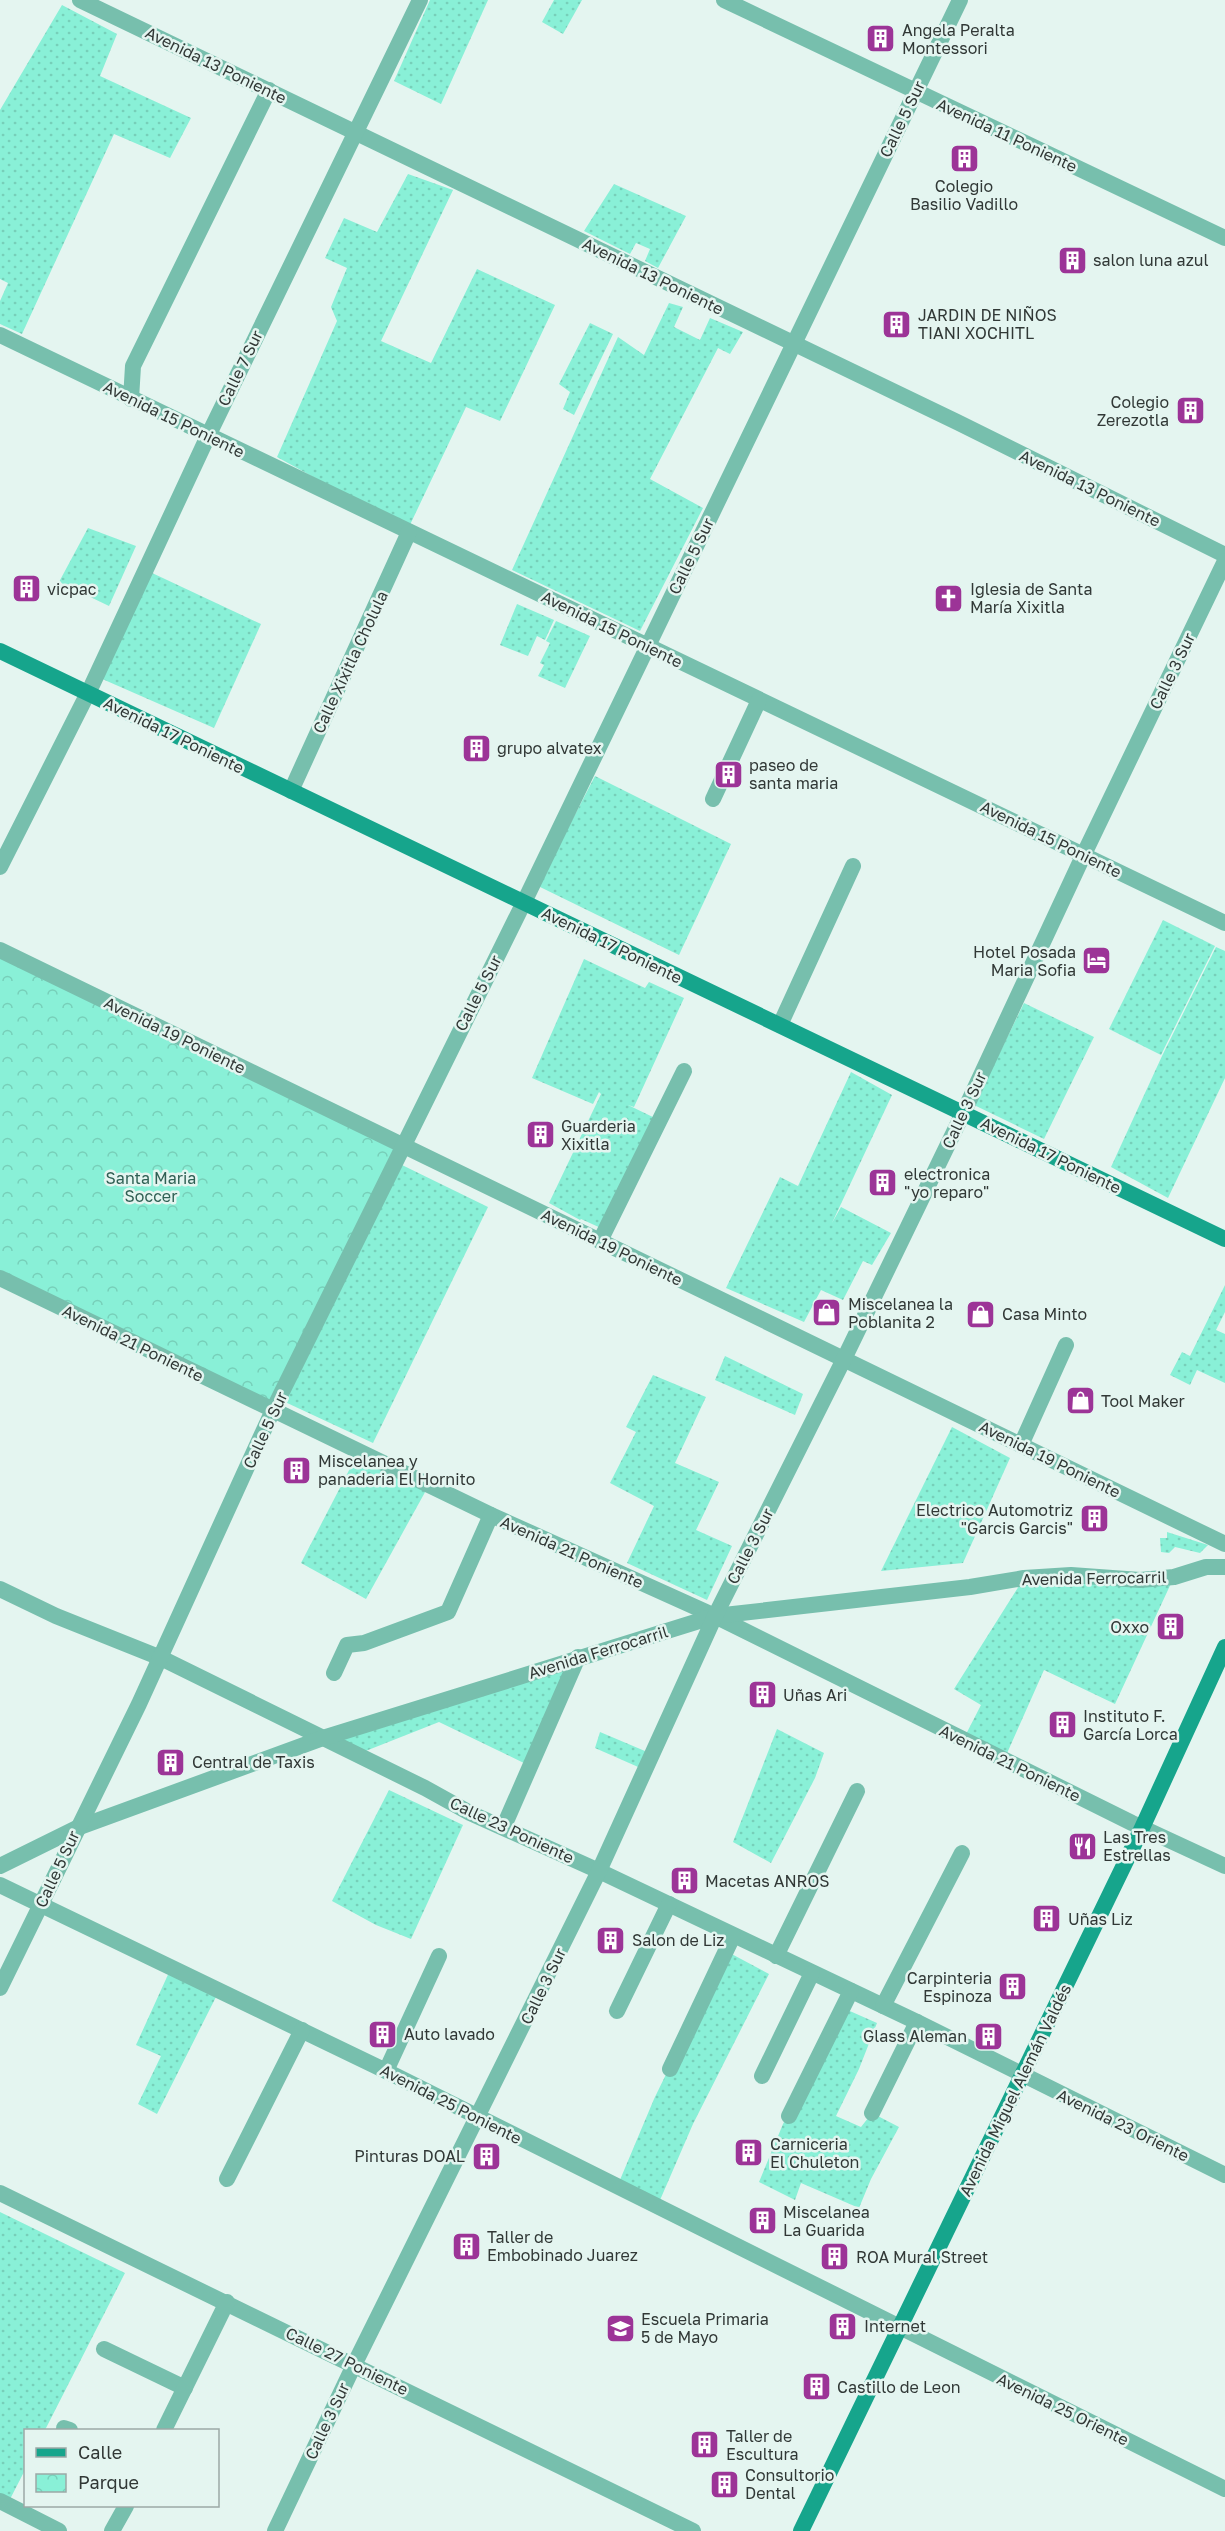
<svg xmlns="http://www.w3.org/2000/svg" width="1225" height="2531" font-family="'Golos Text',sans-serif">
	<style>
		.grass { fill: url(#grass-dots) }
		.park { fill: url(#park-crowns) }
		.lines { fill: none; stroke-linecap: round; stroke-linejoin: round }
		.minor { stroke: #77bfad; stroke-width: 16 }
		.secondary { stroke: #16a58c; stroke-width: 16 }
		.labels { text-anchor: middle; stroke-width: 5; stroke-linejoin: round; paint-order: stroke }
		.poi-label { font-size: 16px; fill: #313836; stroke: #e4f5f0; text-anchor: start }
		.street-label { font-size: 16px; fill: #313836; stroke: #e4f5f0 }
		.park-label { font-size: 16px; fill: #2f6054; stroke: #e4f5f0 }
	</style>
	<defs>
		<pattern id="grass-dots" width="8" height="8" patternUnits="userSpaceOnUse" patternTransform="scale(1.5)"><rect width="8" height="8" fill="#89f0d7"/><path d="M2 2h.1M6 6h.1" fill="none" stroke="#77cfb9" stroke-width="1.8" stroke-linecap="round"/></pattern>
		<pattern id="park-crowns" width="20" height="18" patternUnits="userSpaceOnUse" patternTransform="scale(1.5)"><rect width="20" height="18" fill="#89f0d7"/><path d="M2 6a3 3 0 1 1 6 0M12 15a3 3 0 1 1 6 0" fill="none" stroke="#77cfb9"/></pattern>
	</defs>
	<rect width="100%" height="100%" fill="#e4f5f0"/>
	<g class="grass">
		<path d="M430,0H488L441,104L394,81Z"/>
		<path d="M554,0H582L563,34L542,22Z"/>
		<path d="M62,5L117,34L100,76L191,118L170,158L114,134L22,334L0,324V301L8,283L0,279V110Z"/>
		<path d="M408,174L453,190L381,341L431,363L477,269L555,305L500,421L466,407L408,529L277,457L337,321L331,307L347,268L325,258L344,218L377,232Z"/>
		<path d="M614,184L686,216L658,268L645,261L650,249L636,243L630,254L584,231Z"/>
		<path d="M669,303L683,307L674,327L700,340L710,318L743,332L730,354L718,348L650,479L703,508L640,631L512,570L618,337L644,355Z"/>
		<path d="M590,323L613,334L574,415L563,409L570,392L559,384Z"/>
		<path d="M88,528L136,546L109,606L59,582Z"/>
		<path d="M150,572L261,624L214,728L100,678Z"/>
		<path d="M517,604L554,620L545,640L537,636L528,656L500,645Z"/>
		<path d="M556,621L590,636L565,688L538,676L544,665L540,663L550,643L546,641Z"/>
		<path d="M595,776L731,844L679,955L538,886Z"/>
		<path d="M1163,920L1215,946L1161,1055L1109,1029Z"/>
		<path d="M1216,947L1225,951V1078L1168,1198L1111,1167L1162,1056Z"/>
		<path d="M584,959L645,988L649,982L684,998L634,1107L628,1105L657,1119L603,1229L581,1219L580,1220L549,1203L601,1094L599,1092L593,1104L532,1078Z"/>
		<path d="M1024,1003L1094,1037L1044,1139L974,1105Z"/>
		<path d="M851,1072L892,1095L832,1223L841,1207L891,1233L872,1265L863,1261L843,1300L821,1290L804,1322L726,1288L780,1177L798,1186Z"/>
		<path d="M402,1165L488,1207L373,1443L285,1402Z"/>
		<path d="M1225,1285V1312L1216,1330L1225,1334V1383L1197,1370L1190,1385L1170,1375L1182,1352L1190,1356Z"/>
		<path d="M725,1356L803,1394L795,1415L715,1380Z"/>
		<path d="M653,1375L706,1397L675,1463L719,1482L696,1530L732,1546L707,1600L627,1563L654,1506L610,1483L636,1432L626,1427Z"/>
		<path d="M952,1427L1010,1458L963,1563L881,1571Z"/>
		<path d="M359,1451L429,1485L366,1599L301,1563Z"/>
		<path d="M1167,1532L1208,1545L1200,1553L1175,1547L1169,1553L1161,1552L1160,1538H1167Z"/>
		<path d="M1174,1577L1115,1704L1044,1670L1004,1760L963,1740L981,1705L954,1689L1024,1578Z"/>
		<path d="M578,1657L530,1766L439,1722L358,1754L323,1738Z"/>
		<path d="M777,1729L824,1753L815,1778L771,1863L733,1842Z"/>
		<path d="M600,1732L652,1754L645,1770L595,1748Z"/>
		<path d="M389,1790L463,1825L411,1939L376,1925L332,1901Z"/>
		<path d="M726,1951L769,1974L693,2124L657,2207L617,2187L654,2099Z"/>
		<path d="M171,1968L219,1991L157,2114L138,2104L161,2056L136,2045Z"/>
		<path d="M843,2008L877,2023L859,2069L836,2116L861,2127L872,2113L899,2127L871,2179L859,2208L801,2183L795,2200L759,2182L783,2124Z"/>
		<path d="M0,2212L125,2273L45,2430H26L25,2470L7,2505L0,2501Z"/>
	</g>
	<path class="park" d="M0,950L402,1145L273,1410L0,1278Z"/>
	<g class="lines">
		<g class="minor">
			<path d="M80,0L957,422L1225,555"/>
			<path d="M724,0L1225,238"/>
			<path d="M0,335L1225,923"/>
			<path d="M131,399L133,366L269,90"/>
			<path d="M291,791L409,532"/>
			<path d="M713,799L759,700"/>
			<path d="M0,867L92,685L208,436L420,0"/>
			<path d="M0,950L1225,1544"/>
			<path d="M780,1025L853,866"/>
			<path d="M600,1241L684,1071"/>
			<path d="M0,1278L491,1515L715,1616L1132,1823L1225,1866"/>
			<path d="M1021,1445L1066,1345"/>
			<path d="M0,1589L56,1616L161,1658L425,1788L470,1813L599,1871L917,2022L1225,2175"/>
			<path d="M334,1673L347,1645L364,1643L448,1612L491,1515"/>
			<path d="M504,1826L578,1657"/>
			<path d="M0,1866L77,1828L323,1738L715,1616L970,1587L1024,1578L1071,1575L1140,1580L1174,1577L1206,1567H1225"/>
			<path d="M0,1885L386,2071L1225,2489"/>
			<path d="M776,1956L857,1791"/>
			<path d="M0,1988L139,1704L273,1410L528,894L960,0"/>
			<path d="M883,2006L962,1853"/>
			<path d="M617,2011L669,1904"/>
			<path d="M670,2069L733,1936"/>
			<path d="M386,2071L439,1956"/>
			<path d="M762,2076L812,1973"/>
			<path d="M872,2113L917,2022"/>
			<path d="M789,2116L851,1991"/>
			<path d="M227,2179L302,2030"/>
			<path d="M0,2193L693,2531"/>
			<path d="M104,2349L185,2388"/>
			<path d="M64,2428L70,2430"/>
			<path d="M164,2430L227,2302"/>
			<path d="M0,2501L59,2531"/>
			<path d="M112,2531L126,2506"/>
			<path d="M275,2531L354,2365L599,1871L715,1616L844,1359L968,1103L1084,854L1225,561"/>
		</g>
		<g class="secondary">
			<path d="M0,651L1225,1239"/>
			<path d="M801,2531L1142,1828L1225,1647"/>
		</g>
	</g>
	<defs>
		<symbol id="building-square" viewBox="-11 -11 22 22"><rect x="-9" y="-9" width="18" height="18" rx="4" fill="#9c3497" stroke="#e4f5f0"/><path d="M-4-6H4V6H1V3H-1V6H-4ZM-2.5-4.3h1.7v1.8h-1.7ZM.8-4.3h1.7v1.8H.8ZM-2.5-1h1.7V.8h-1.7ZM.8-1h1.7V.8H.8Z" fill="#fff"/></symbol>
		<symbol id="church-square" viewBox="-11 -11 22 22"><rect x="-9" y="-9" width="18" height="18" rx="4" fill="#9c3497" stroke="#e4f5f0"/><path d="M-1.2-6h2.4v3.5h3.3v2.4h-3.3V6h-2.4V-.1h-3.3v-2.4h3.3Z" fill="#fff"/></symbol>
		<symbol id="hotel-square" viewBox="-11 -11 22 22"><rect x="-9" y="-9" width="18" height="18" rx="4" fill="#9c3497" stroke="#e4f5f0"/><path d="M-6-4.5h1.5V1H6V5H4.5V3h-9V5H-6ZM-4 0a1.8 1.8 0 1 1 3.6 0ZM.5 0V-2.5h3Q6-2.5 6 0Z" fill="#fff"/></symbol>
		<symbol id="shop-square" viewBox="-11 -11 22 22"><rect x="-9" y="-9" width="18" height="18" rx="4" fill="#9c3497" stroke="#e4f5f0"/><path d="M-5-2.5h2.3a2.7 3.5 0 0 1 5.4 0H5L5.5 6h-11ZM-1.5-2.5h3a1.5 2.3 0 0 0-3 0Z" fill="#fff"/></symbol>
		<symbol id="restaurant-square" viewBox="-11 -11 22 22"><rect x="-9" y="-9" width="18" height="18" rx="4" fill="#9c3497" stroke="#e4f5f0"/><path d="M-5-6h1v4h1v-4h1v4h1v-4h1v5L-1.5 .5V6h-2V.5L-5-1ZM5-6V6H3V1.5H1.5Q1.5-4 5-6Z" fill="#fff"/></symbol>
		<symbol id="school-square" viewBox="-11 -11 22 22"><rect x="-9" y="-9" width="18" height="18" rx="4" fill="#9c3497" stroke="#e4f5f0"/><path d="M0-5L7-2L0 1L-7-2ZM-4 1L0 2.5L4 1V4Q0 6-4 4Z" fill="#fff"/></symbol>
	</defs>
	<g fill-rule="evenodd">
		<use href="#building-square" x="864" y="22" width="33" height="33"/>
		<use href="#building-square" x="948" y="142" width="33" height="33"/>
		<use href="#building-square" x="1056" y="244" width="33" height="33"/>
		<use href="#building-square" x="880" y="308" width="33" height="33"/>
		<use href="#building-square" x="1174" y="394" width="33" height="33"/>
		<use href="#building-square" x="10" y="572" width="33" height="33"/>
		<use href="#church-square" x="932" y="582" width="33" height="33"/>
		<use href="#building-square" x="460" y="732" width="33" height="33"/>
		<use href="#building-square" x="712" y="758" width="33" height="33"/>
		<use href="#hotel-square" x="1080" y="944" width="33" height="33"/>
		<use href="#building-square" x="524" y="1118" width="33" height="33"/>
		<use href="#building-square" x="866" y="1166" width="33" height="33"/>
		<use href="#shop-square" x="810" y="1296" width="33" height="33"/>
		<use href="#shop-square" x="964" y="1298" width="33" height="33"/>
		<use href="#shop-square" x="1064" y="1384" width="33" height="33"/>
		<use href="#building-square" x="280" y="1454" width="33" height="33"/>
		<use href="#building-square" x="1078" y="1502" width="33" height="33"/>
		<use href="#building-square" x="1154" y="1610" width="33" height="33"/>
		<use href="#building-square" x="746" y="1678" width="33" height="33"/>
		<use href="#building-square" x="1046" y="1708" width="33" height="33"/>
		<use href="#building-square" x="154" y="1746" width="33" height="33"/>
		<use href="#restaurant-square" x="1066" y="1830" width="33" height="33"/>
		<use href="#building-square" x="668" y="1864" width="33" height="33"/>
		<use href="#building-square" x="1030" y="1902" width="33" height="33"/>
		<use href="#building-square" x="594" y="1924" width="33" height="33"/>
		<use href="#building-square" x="996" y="1970" width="33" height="33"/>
		<use href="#building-square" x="366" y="2018" width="33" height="33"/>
		<use href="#building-square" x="972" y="2020" width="33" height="33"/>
		<use href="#building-square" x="732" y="2136" width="33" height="33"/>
		<use href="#building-square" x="470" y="2140" width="33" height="33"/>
		<use href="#building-square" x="746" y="2204" width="33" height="33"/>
		<use href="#building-square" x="450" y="2230" width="33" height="33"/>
		<use href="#building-square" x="818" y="2240" width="33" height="33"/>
		<use href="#building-square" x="826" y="2310" width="33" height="33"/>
		<use href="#school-square" x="604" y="2312" width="33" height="33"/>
		<use href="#building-square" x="800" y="2370" width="33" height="33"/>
		<use href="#building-square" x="688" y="2428" width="33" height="33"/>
		<use href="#building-square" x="708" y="2468" width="33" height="33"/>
	</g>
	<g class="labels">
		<g class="poi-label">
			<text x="902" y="36">Angela Peralta<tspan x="902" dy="18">Montessori</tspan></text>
			<text x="964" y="192" text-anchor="middle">Colegio<tspan x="964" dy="18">Basilio Vadillo</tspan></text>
			<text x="1093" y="266">salon luna azul</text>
			<text x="918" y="321">JARDIN DE NIÑOS<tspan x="918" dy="18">TIANI XOCHITL</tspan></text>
			<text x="1169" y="408" text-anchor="end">Colegio<tspan x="1169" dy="18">Zerezotla</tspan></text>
			<text x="47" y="595">vicpac</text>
			<text x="970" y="595">Iglesia de Santa<tspan x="970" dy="18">María Xixitla</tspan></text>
			<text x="497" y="754">grupo alvatex</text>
			<text x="749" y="771">paseo de<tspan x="749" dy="18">santa maria</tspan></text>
			<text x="1076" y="958" text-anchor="end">Hotel Posada<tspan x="1076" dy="18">Maria Sofia</tspan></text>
			<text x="561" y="1132">Guarderia<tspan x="561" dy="18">Xixitla</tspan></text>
			<text x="904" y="1180">electronica<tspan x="904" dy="18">"yo reparo"</tspan></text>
			<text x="848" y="1310">Miscelanea la<tspan x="848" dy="18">Poblanita 2</tspan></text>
			<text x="1002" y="1320">Casa Minto</text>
			<text x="1101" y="1407">Tool Maker</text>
			<text x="318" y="1467">Miscelanea y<tspan x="318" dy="18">panaderia El Hornito</tspan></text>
			<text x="1073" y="1516" text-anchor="end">Electrico Automotriz<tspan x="1073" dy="18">"Garcis Garcis"</tspan></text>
			<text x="1149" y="1633" text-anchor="end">Oxxo</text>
			<text x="783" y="1701">Uñas Ari</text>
			<text x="1083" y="1722">Instituto F.<tspan x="1083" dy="18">García Lorca</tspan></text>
			<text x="192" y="1768">Central de Taxis</text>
			<text x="1103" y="1843">Las Tres<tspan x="1103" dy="18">Estrellas</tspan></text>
			<text x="705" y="1887">Macetas ANROS</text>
			<text x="1068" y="1925">Uñas Liz</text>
			<text x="632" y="1946">Salon de Liz</text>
			<text x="992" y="1984" text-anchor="end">Carpinteria<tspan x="992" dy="18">Espinoza</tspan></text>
			<text x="404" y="2040">Auto lavado</text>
			<text x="967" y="2042" text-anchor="end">Glass Aleman</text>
			<text x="770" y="2150">Carniceria<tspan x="770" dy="18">El Chuleton</tspan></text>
			<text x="465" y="2162" text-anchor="end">Pinturas DOAL</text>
			<text x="783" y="2218">Miscelanea<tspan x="783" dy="18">La Guarida</tspan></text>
			<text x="487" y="2243">Taller de<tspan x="487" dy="18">Embobinado Juarez</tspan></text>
			<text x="856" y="2263">ROA Mural Street</text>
			<text x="641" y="2325">Escuela Primaria<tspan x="641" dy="18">5 de Mayo</tspan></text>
			<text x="864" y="2332">Internet</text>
			<text x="837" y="2393">Castillo de Leon</text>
			<text x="726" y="2442">Taller de<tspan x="726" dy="18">Escultura</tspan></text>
			<text x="745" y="2481">Consultorio<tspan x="745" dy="18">Dental</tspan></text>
		</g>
		<g class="street-label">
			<text transform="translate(216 65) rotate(26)" y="6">Avenida 13 Poniente</text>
			<text transform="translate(902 119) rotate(-64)" y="6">Calle 5 Sur</text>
			<text transform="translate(1007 135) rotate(25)" y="6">Avenida 11 Poniente</text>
			<text transform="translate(653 276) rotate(26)" y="6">Avenida 13 Poniente</text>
			<text transform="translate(240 368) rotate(-64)" y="6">Calle 7 Sur</text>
			<text transform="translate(174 419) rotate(26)" y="6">Avenida 15 Poniente</text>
			<text transform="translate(1090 488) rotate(26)" y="6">Avenida 13 Poniente</text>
			<text transform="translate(691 556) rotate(-64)" y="6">Calle 5 Sur</text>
			<text transform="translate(612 629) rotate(26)" y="6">Avenida 15 Poniente</text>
			<text transform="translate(350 662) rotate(-65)" y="6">Calle Xixitla Cholula</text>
			<text transform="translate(1172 671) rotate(-64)" y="6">Calle 3 Sur</text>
			<text transform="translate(174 735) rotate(26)" y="6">Avenida 17 Poniente</text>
			<text transform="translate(1051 839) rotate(26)" y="6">Avenida 15 Poniente</text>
			<text transform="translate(612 945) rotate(26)" y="6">Avenida 17 Poniente</text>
			<text transform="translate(478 993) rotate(-63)" y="6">Calle 5 Sur</text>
			<text transform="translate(175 1035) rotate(26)" y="6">Avenida 19 Poniente</text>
			<text transform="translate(964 1110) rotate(-65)" y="6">Calle 3 Sur</text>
			<text transform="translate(1051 1155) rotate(26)" y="6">Avenida 17 Poniente</text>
			<text transform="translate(612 1247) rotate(26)" y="6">Avenida 19 Poniente</text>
			<text transform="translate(133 1343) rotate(26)" y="6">Avenida 21 Poniente</text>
			<text transform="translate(265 1430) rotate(-65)" y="6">Calle 5 Sur</text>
			<text transform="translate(1050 1459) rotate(26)" y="6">Avenida 19 Poniente</text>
			<text transform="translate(750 1546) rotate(-63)" y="6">Calle 3 Sur</text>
			<text transform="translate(572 1552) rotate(24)" y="6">Avenida 21 Poniente</text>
			<text transform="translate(1094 1578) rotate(-1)" y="6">Avenida Ferrocarril</text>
			<text transform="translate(598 1652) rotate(-17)" y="6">Avenida Ferrocarril</text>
			<text transform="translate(1010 1763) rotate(26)" y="6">Avenida 21 Poniente</text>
			<text transform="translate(512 1830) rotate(25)" y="6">Calle 23 Poniente</text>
			<text transform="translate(57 1869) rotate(-65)" y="6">Calle 5 Sur</text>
			<text transform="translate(543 1986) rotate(-64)" y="6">Calle 3 Sur</text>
			<text transform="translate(1015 2090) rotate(-64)" y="6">Avenida Miguel Alemán Valdés</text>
			<text transform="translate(451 2104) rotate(27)" y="6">Avenida 25 Poniente</text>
			<text transform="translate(1123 2125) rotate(26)" y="6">Avenida 23 Oriente</text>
			<text transform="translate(347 2361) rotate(26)" y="6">Calle 27 Poniente</text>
			<text transform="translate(1063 2409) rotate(26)" y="6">Avenida 25 Oriente</text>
			<text transform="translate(327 2421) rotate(-65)" y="6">Calle 3 Sur</text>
		</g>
		<g class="park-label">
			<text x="151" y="1184">Santa Maria<tspan x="151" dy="18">Soccer</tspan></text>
		</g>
	</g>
	<rect x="24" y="2429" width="195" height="78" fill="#e4f5f0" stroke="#9ca9a6" stroke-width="1.5"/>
	<rect x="36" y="2448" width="30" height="9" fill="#16a58c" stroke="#9ca9a6" stroke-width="1.5"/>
	<text x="78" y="2459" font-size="18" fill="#313836">Calle</text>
	<rect x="36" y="2474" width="30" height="18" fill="url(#park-crowns)" stroke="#9ca9a6" stroke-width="1.5"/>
	<text x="78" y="2489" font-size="18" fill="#313836">Parque</text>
</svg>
